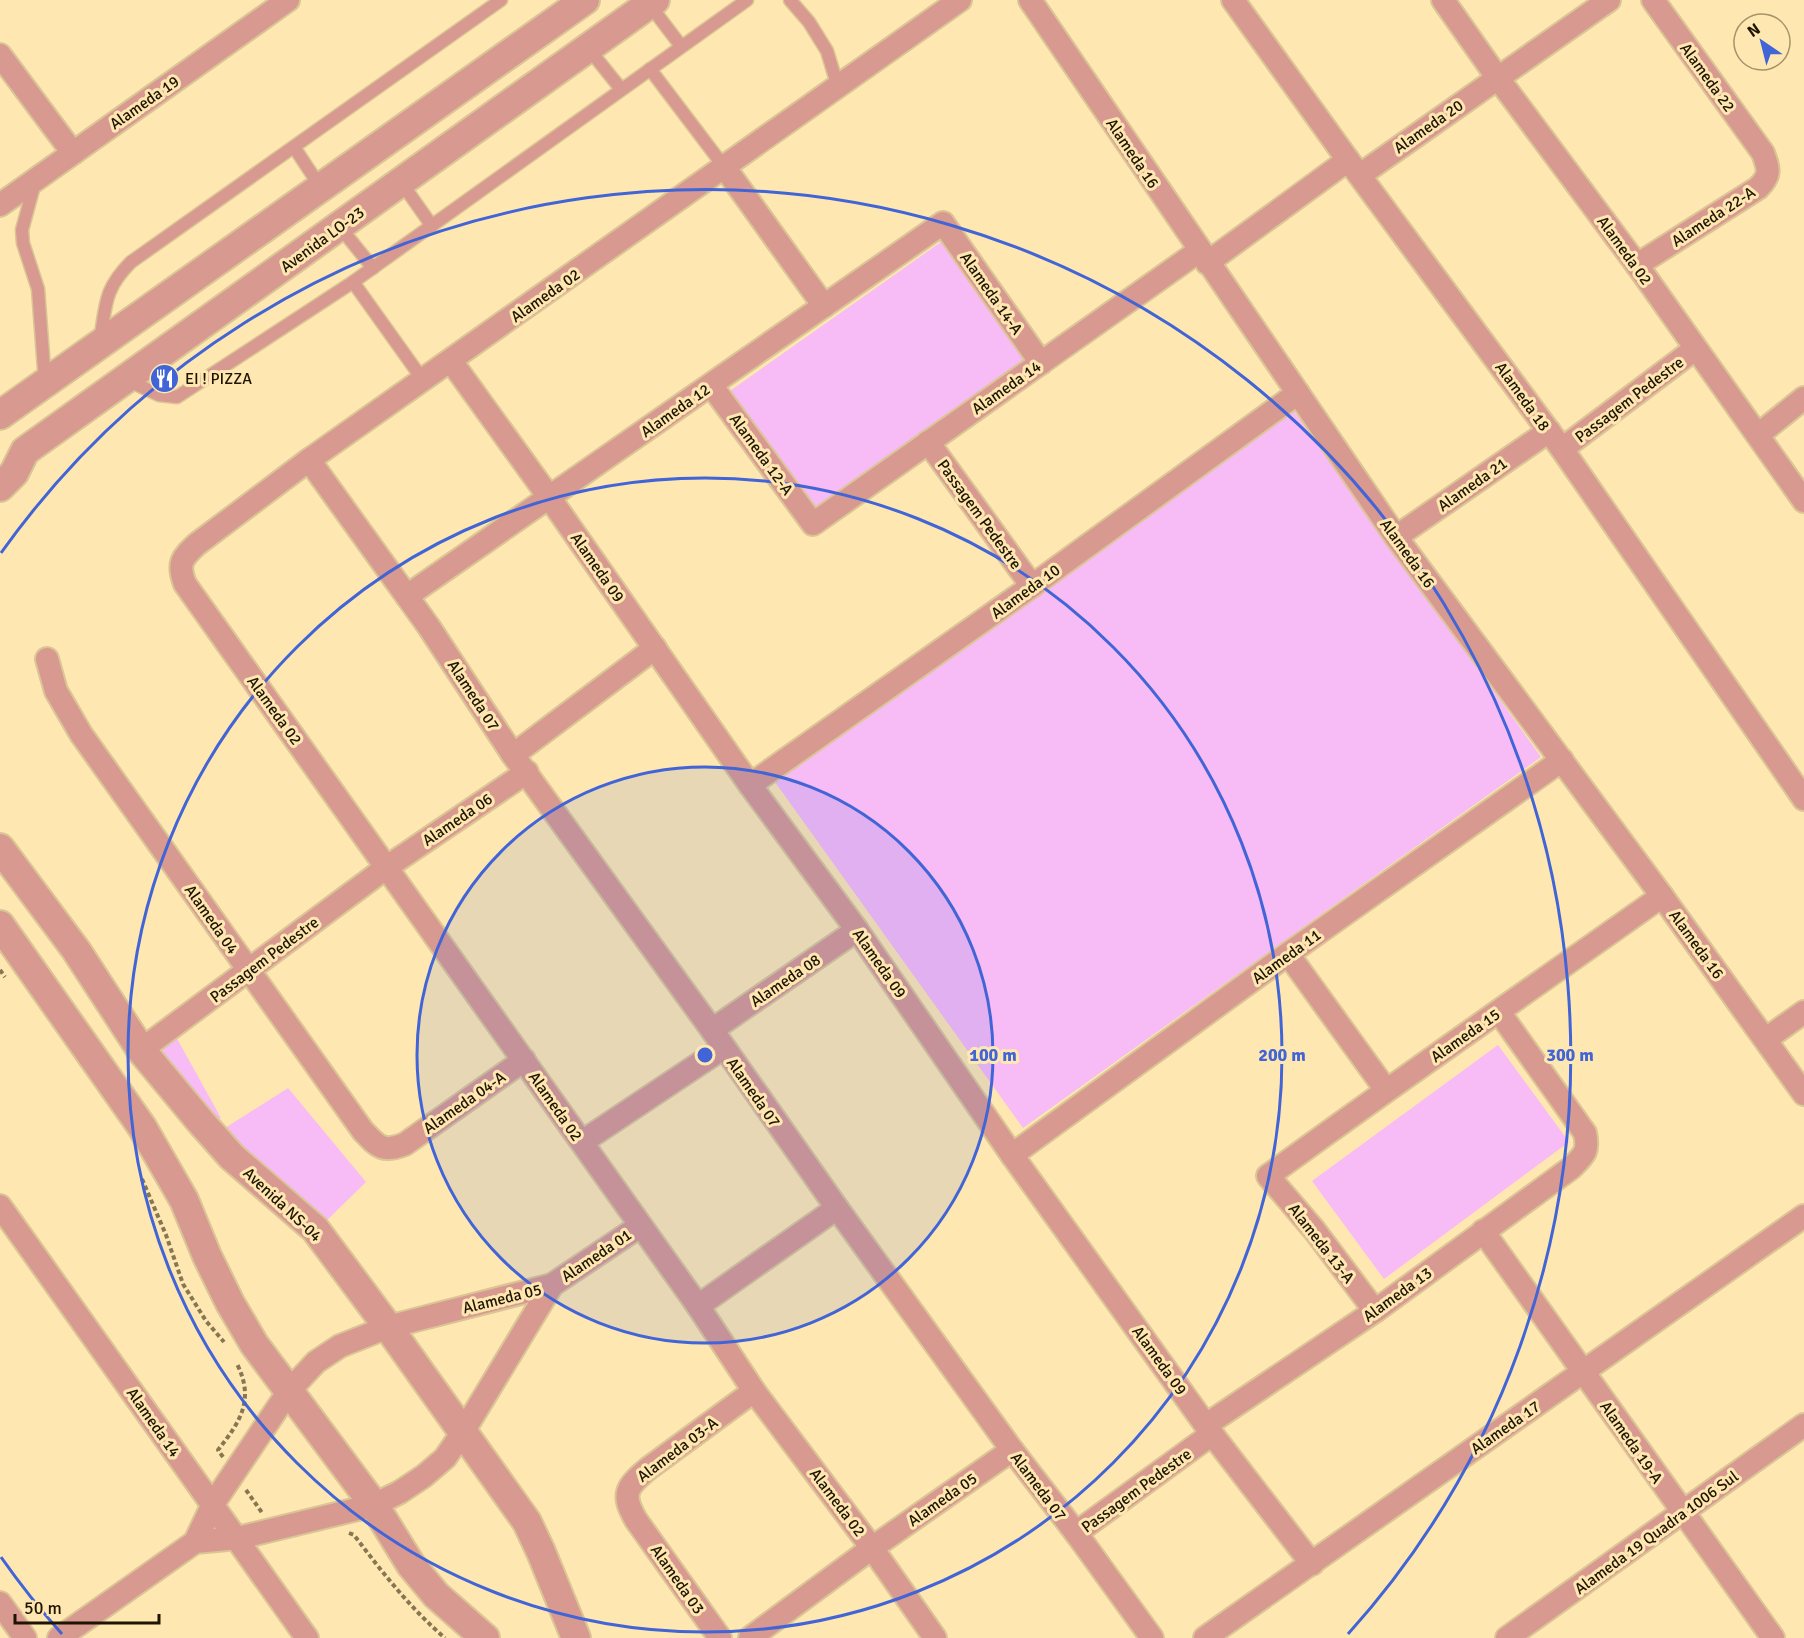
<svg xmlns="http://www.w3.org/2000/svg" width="1804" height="1638" font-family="Signika,sans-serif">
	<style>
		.green { fill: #f7bbf5 }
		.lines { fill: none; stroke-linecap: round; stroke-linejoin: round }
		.service-casing { stroke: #dac595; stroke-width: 15 }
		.minor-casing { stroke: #dac595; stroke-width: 26 }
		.tertiary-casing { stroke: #dac595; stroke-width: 32 }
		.path { stroke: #877652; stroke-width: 4; stroke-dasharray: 4.5 3; stroke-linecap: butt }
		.service { stroke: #d89991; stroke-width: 12 }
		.minor { stroke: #d89991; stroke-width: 22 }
		.tertiary { stroke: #d89991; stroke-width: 28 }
		.ring { fill: none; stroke: #4164d6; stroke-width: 3 }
		.labels { text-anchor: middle; stroke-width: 6; stroke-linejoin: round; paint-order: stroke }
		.street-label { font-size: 16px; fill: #1f1400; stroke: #fee7b1 }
		.poi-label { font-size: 16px; fill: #1f1400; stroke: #fee7b1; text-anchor: start }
		.centre { fill: #4164d6; stroke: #fee7b1; stroke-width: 3 }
		.ring-label { font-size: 18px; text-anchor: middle; font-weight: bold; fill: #4164d6; stroke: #fee7b1; stroke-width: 6; stroke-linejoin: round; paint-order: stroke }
	</style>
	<rect width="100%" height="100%" fill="#fee7b1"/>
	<g class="green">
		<path d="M941,242L1024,360L810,512L727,393Z"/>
		<path d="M1294,411L1541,757L1023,1128L775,782Z"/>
		<path d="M175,1035L221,1118L209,1123L153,1054Z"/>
		<path d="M1498,1045L1569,1142L1384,1279L1312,1181Z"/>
		<path d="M288,1088L366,1182L321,1226L222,1130Z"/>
	</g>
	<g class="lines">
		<defs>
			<g id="service">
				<path d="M790,0L809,22L827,51L838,87"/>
				<path d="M649,4L681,46"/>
				<path d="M588,48L621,89"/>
				<path d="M650,69L725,168"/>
				<path d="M294,147L321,188"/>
				<path d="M35,182L22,230L23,243L38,289L45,382"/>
				<path d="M401,182L432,226"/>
				<path d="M339,226L373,268"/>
				<path d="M353,282L423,380"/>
				<path d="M100,341C106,304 104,289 131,262L501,0"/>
				<path d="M127,380L159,395L177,397L353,282L747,0"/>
			</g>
			<g id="minor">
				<path d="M1030,0L1396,537L1662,896L1804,1094"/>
				<path d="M1233,0L1348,160L1562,449L1804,799"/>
				<path d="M1443,0L1497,77L1637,265L1804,501"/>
				<path d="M0,55L73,153"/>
				<path d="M725,168L824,306"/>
				<path d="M1360,175L1609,0"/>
				<path d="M0,205L288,0"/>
				<path d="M1207,263L1348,160"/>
				<path d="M1637,265L1758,188C1771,175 1769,170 1763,153L1653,0"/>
				<path d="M451,361L549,497L750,785L857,930L1012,1155L1212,1434L1312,1564"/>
				<path d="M711,385L813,524L1199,251"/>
				<path d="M1758,435L1804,398"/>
				<path d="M928,442L1032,586"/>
				<path d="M1562,449L1695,349"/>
				<path d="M309,460L429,627L513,755L712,1030L837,1208L1012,1450L1076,1533L1152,1638"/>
				<path d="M1396,537L1549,431"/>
				<path d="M407,596L943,223L1041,363"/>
				<path d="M47,659L56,691L81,734L363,1131C378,1147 383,1153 405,1144L524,1060"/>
				<path d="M513,755L655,648"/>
				<path d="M750,785L1032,586L1298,393"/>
				<path d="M1288,954L1386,1090"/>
				<path d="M712,1030L857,930"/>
				<path d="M1766,1039L1804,1012"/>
				<path d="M141,1050L387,867L527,772"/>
				<path d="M582,1142L723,1048"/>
				<path d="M1012,1155L1288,954L1562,760"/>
				<path d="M0,1206L307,1638"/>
				<path d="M1483,1231L1773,1638"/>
				<path d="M698,1306L837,1208"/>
				<path d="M1375,1311L1315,1231L1268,1176C1398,1081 1531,989 1662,896"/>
				<path d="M1206,1425L1375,1311L1571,1168C1584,1155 1589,1152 1585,1133L1499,1012"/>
				<path d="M1076,1533L1212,1434"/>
				<path d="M195,1542L213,1504L289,1391L316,1362L340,1346L388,1327L552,1285L640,1226"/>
				<path d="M0,1603L25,1638"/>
				<path d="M59,1638L195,1542L238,1538L374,1505L400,1492L424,1476L445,1458L463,1432L552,1285"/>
				<path d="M720,1638L636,1520C621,1494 626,1487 649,1468L754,1391"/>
				<path d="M750,1638L872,1548L1012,1450"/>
				<path d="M935,1638L872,1548L754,1391L698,1306L185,584C177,563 182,558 197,544L309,460L960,0"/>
				<path d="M1205,1638L1804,1216"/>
				<path d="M1507,1638L1804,1425"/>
			</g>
			<g id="tertiary">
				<path d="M0,415L585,0"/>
				<path d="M0,487L14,473L25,451L655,0"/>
				<path d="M0,848L76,950L141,1050L200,1121L232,1157L315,1229L388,1327L527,1522L541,1552L576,1638"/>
				<path d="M0,925L142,1127L184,1200L207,1256L230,1303L254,1344L374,1505L411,1565L436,1595L485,1638"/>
			</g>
		</defs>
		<use href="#service" class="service-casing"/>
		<use href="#minor" class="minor-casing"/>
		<use href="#tertiary" class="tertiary-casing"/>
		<g class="path">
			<path d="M0,970L5,977"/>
			<path d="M142,1179L166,1235L183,1284L206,1321L224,1342"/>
			<path d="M223,1457L218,1450C240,1422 255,1400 237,1364"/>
			<path d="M246,1490L263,1514"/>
			<path d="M349,1533L354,1535C382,1572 410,1608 445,1638"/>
		</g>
		<use href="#service" class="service"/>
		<use href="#minor" class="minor"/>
		<use href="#tertiary" class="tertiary"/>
	</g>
	<circle cx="705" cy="1055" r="288" fill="#4164d6" fill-opacity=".12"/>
	<g class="ring">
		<circle cx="705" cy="1055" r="288"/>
		<circle cx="705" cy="1055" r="577"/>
		<path d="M62 1634A865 865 0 0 1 1 1557M1 553A865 865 0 1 1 1348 1634"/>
	</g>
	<defs>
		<symbol id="restaurant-disc" viewBox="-11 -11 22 22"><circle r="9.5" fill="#4164d6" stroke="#fee7b1"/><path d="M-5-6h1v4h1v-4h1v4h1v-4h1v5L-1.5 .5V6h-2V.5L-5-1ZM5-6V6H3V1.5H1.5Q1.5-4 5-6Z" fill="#fff"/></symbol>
	</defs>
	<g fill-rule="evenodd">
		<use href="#restaurant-disc" x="148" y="362" width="33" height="33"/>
	</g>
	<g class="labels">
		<g class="street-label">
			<text transform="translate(1708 77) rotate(54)" y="6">Alameda 22</text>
			<text transform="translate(144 102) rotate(-35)" y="6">Alameda 19</text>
			<text transform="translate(1428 126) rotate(-35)" y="6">Alameda 20</text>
			<text transform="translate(1133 153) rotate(56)" y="6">Alameda 16</text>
			<text transform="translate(1713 216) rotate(-33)" y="6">Alameda 22-A</text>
			<text transform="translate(322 239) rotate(-36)" y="6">Avenida LO-23</text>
			<text transform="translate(1625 250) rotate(54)" y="6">Alameda 02</text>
			<text transform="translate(992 293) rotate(55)" y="6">Alameda 14-A</text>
			<text transform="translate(545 295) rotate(-35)" y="6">Alameda 02</text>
			<text transform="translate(1006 387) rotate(-35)" y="6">Alameda 14</text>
			<text transform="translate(1523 396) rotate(54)" y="6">Alameda 18</text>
			<text transform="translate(1629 399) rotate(-37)" y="6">Passagem Pedestre</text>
			<text transform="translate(675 410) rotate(-35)" y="6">Alameda 12</text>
			<text transform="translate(762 454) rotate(54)" y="6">Alameda 12-A</text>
			<text transform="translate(1472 484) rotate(-35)" y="6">Alameda 21</text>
			<text transform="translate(980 514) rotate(54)" y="6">Passagem Pedestre</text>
			<text transform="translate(1408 553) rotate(54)" y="6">Alameda 16</text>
			<text transform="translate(598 567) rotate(55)" y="6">Alameda 09</text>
			<text transform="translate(1025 591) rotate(-36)" y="6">Alameda 10</text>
			<text transform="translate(474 695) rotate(57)" y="6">Alameda 07</text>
			<text transform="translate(275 710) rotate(54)" y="6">Alameda 02</text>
			<text transform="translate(457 819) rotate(-34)" y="6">Alameda 06</text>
			<text transform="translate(212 919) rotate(55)" y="6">Alameda 04</text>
			<text transform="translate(1697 944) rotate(54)" y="6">Alameda 16</text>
			<text transform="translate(1286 956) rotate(-36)" y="6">Alameda 11</text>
			<text transform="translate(264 959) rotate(-37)" y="6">Passagem Pedestre</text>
			<text transform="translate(880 963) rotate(55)" y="6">Alameda 09</text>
			<text transform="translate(785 980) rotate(-34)" y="6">Alameda 08</text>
			<text transform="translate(1465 1035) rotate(-35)" y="6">Alameda 15</text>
			<text transform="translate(754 1092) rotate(55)" y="6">Alameda 07</text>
			<text transform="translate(464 1102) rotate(-35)" y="6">Alameda 04-A</text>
			<text transform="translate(556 1106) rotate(55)" y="6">Alameda 02</text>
			<text transform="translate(283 1204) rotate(43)" y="6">Avenida NS-04</text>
			<text transform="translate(1322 1243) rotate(52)" y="6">Alameda 13-A</text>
			<text transform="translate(596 1255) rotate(-34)" y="6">Alameda 01</text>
			<text transform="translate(1397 1294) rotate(-36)" y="6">Alameda 13</text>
			<text transform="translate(502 1298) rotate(-14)" y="6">Alameda 05</text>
			<text transform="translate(1160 1360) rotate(54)" y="6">Alameda 09</text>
			<text transform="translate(154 1422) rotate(55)" y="6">Alameda 14</text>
			<text transform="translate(1505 1427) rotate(-35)" y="6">Alameda 17</text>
			<text transform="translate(1632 1442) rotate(55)" y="6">Alameda 19-A</text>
			<text transform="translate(677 1449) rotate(-37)" y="6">Alameda 03-A</text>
			<text transform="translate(1039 1486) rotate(53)" y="6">Alameda 07</text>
			<text transform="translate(1136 1490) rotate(-36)" y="6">Passagem Pedestre</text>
			<text transform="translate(942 1499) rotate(-35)" y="6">Alameda 05</text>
			<text transform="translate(838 1502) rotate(53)" y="6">Alameda 02</text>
			<text transform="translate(1656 1532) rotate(-36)" y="6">Alameda 19 Quadra 1006 Sul</text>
			<text transform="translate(678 1579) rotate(55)" y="6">Alameda 03</text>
		</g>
		<g class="poi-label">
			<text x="185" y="384">EI ! PIZZA</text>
		</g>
	</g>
	<circle cx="705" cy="1055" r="9" class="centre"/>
	<g class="ring-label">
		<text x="993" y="1061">100 m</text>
		<text x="1282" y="1061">200 m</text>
		<text x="1570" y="1061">300 m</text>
	</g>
	<g transform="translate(1762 42) rotate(325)"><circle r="28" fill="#fee7b1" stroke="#a5936a" stroke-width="1.5"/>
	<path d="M0-4.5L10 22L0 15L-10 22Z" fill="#4164d6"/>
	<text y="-9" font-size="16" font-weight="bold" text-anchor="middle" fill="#1f1400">N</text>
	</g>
	<path d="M15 1614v9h144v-9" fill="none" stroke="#1f1400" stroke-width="3"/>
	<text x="24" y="1614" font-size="18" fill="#1f1400" stroke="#fee7b1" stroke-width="4.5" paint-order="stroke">50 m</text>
</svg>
